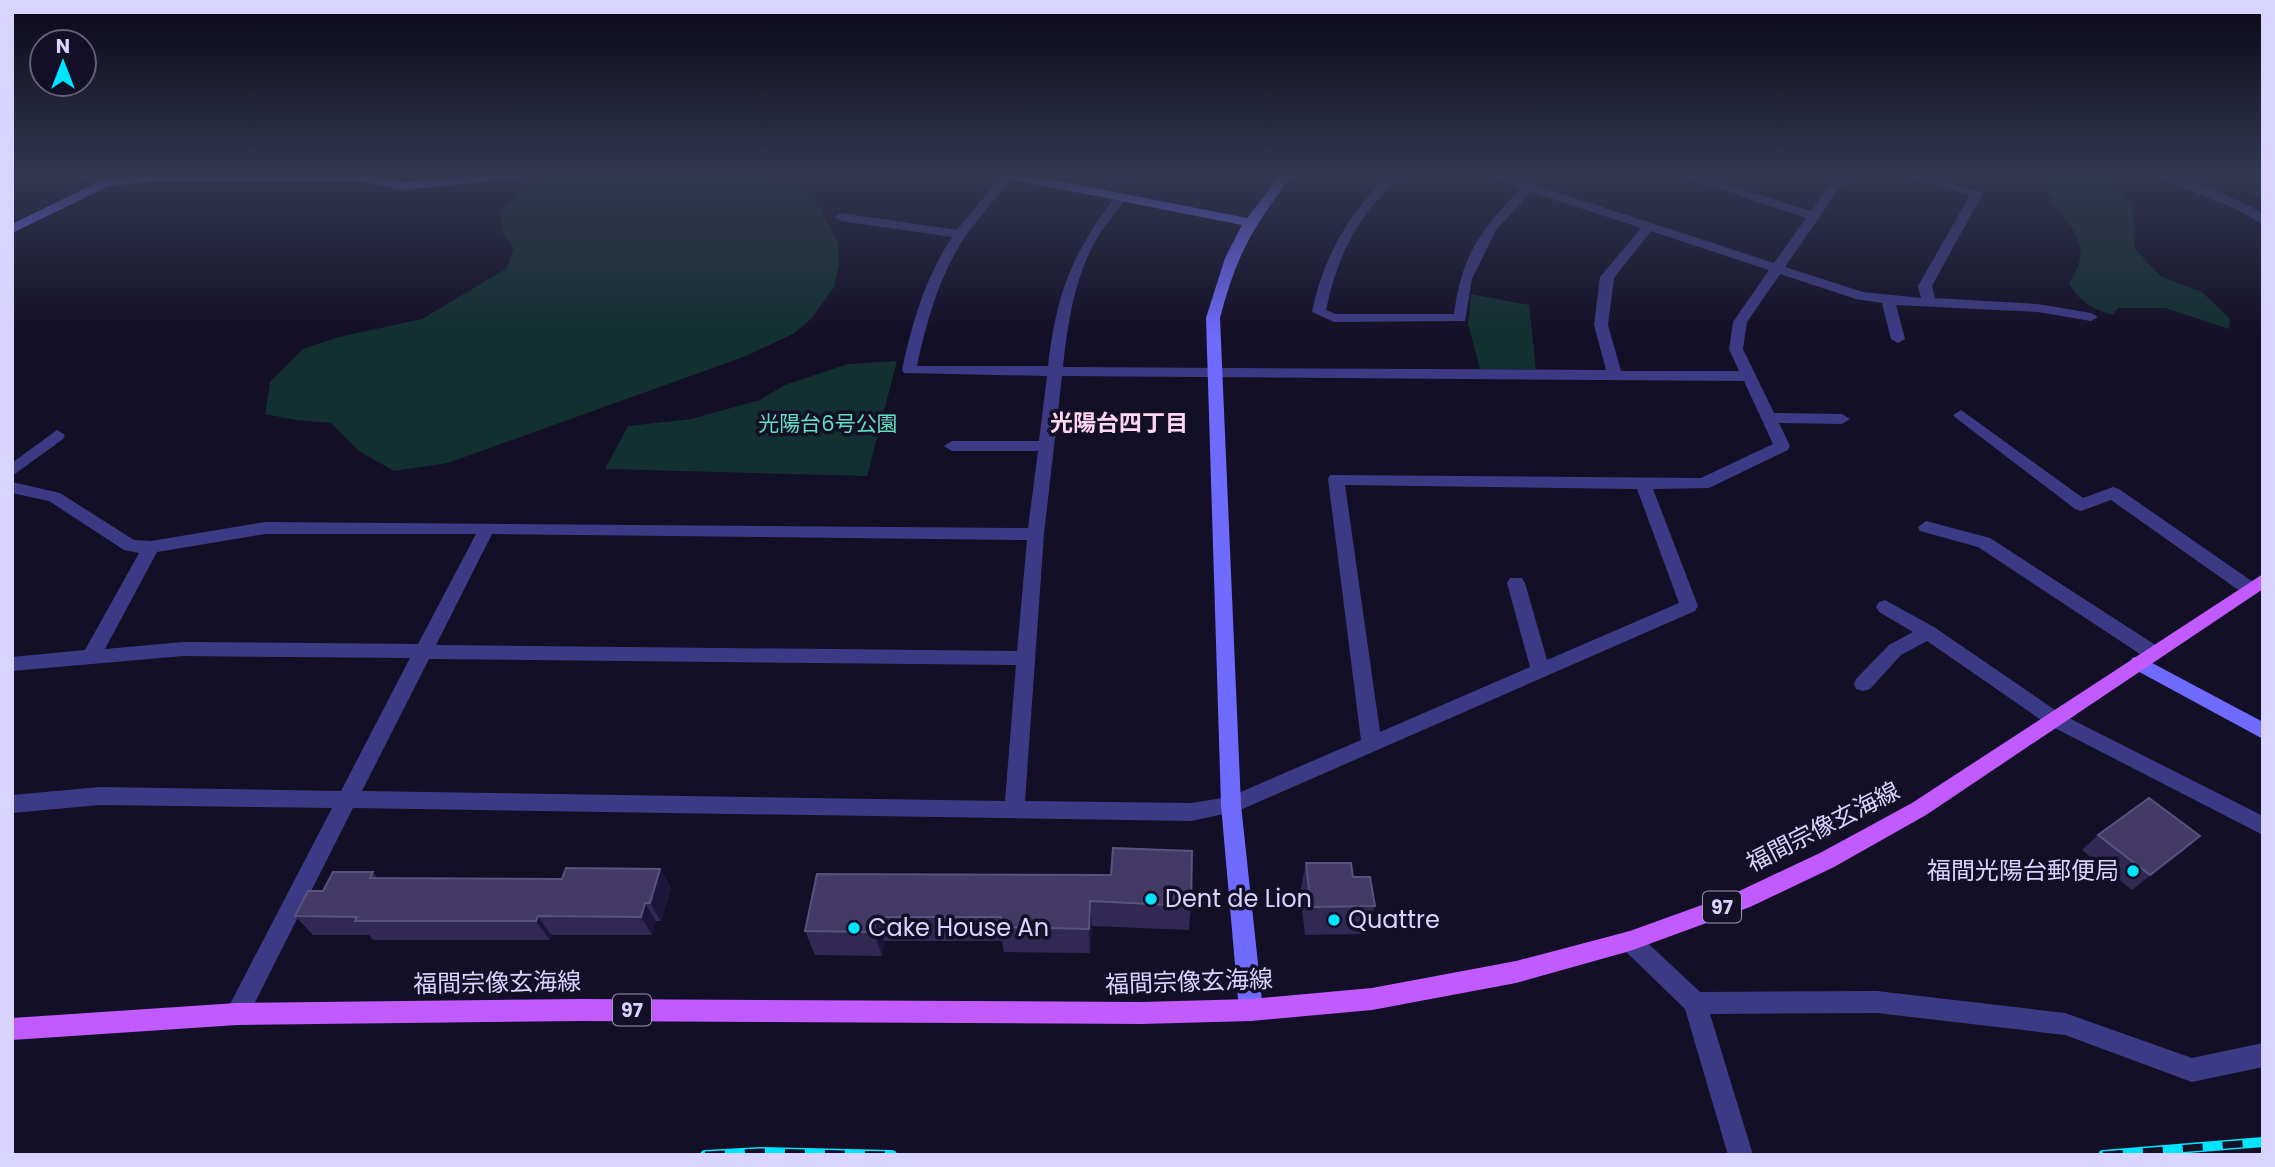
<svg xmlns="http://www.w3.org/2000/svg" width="2275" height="1167" font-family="Poppins,'Noto Sans JP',sans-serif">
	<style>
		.green { fill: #12302f }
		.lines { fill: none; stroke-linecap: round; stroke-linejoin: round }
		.street { fill: #3d3a85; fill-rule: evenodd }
		.secondary { fill: #6f6bff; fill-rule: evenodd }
		.primary { fill: #c25bff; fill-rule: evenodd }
		.rail-casing { stroke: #00e5ff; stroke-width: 10 }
		.rail { stroke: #130f26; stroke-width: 7; stroke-dasharray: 20; stroke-linecap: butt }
		.wall { fill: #312854 }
		.shaded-wall { fill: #1d163a }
		.building { fill: #433a66; stroke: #5a527e; stroke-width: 2 }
		.poi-dot { fill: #00e5ff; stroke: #130f26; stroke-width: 2.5 }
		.labels { text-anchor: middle; stroke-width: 7; stroke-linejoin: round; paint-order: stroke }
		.shield { fill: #130f26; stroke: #9e99be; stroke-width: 2 }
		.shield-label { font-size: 19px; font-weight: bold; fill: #d9d4ff }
		.park-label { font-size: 21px; fill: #5fe0c0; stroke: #130f26 }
		.neighbourhood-label { font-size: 23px; font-weight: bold; fill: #ffd6f0; stroke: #130f26 }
		.near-street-label { font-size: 24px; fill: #d9d4ff; stroke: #130f26 }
		.near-poi-label { font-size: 24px; fill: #d9d4ff; stroke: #130f26; text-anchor: start }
	</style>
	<rect width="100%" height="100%" fill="#130f26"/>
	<g class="green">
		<path d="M545,174H775L802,191L820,208L838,243L839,264L834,287L811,319L793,334L746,356L448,463L394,471L359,451L331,423L296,420L265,414L270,382L303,349L339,337L422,319L507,268L514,248L503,235L500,211Z"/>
		<path d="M2046,174H2107C2132,200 2136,212 2134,248L2160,276L2202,292L2230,319L2229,329L2165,308H2118L2113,315C2092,309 2080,302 2069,283C2106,230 2042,216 2046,174Z"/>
		<path d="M1471,294L1529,305L1536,369H1480L1468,324Z"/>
		<path d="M897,361L867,476L605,469L628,426L691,419L760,400L785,385L848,364Z"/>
	</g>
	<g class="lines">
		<g class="street">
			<path d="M70,174H89L105,179L113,174H127L106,187Z"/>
			<path d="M1003,174H1015C1000,194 982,213 967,234C940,273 927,319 917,366H1048C1057,292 1071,255 1117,194L1121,193L1127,197C1119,209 1109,220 1101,232C1075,272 1068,320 1063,367L1606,370L1594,325L1600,277L1641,228L1531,192L1496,230L1472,279L1465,321L1334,322L1312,312C1323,257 1349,214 1388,174H1401C1392,185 1381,195 1372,206C1347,237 1334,272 1326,310L1336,314H1454C1462,254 1480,231 1521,188L1483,174H1501L1774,263L1806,218L1675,174H1693L1811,211L1837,174H1849L1785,267L1863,292L1921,298L1918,286L1970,195L1899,174H1919L1983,193L1932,286L1935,298L2038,304L2091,313L2098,317L2091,321L2038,312L1896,305L1905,339L1898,343L1891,339L1882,303L1856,299L1780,274L1747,322L1743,349L1774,413L1842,414L1850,419L1842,424L1779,423L1790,446L1788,450L1709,488L1653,489L1698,606L1695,611L1238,811L1191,821L353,808L245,1022L237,1025L229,1022L225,1014L229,1006L332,808L100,805L12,813V795L100,787L341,791L410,658L183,656L12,671V657L85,650L139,553L124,550L49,501L12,493V482L60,493L134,540L151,541L265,522L1028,528L1038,451H952L944,446L952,441H1039L1047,376L904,373L902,370C912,323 925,278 952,237L841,221L835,217L841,213L957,230ZM1651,231L1769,270L1733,322L1729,349L1739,371H1621L1608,325L1614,278ZM1062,376L1744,381L1773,444L1701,478L1330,475L1328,479L1361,740L1229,797L1191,803L1025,801L1044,534ZM1345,485L1637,489L1679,603L1547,660L1525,583L1522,578H1510L1507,583L1530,667L1380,732ZM265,534H476L418,644L183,642L105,649L157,552ZM492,534L1027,540L1017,651L436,645ZM429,659L1016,665L1005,801L362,791Z"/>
			<path d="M2156,174C2179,173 2242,200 2263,214V224L2234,208L2170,183Z"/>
			<path d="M1961,410L2083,498L2113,487L2119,489L2256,584L2259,589L2256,594H2244L2111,500L2081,511L2075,509L1956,418L1953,415Z"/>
			<path d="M57,430L65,435L63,439L12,476V463Z"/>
			<path d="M1926,521L1990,538L2160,648L2162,653L2160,658H2146L1978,547L1920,531L1918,527Z"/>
			<path d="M1885,600L1934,627L2061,714L2263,816V835L2047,724L1927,641L1901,655L1870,689L1863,691L1856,689L1854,684L1856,679L1889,645L1913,632L1879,612L1876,607L1879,602Z"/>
			<path d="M1630,931L1638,934L1700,992L1877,991L2065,1013L2192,1058L2263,1043V1067L2192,1082L2065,1035L1877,1013L1710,1014L1753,1155H1728L1685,1009L1622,948L1619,941L1622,934Z"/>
		</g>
		<g class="secondary">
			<path d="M145,174H363L402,182L482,174H522L516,178L402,190L360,181H149L109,186L12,233V224L102,180Z"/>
			<path d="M999,174H1023L1247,218L1281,174H1293C1253,227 1237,253 1220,318L1241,805L1263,1010L1259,1018L1251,1021L1243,1018L1239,1010L1221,805L1206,318L1225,258L1242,225L1005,178Z"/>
			<path d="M2139,656L2263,722V739L2132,668L2130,663L2132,658Z"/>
		</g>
		<path class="primary" d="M2263,574V589L1926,815L1834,867L1750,907L1630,951L1516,983L1372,1010L1251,1021L1141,1024L580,1021L237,1025L12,1040V1018L237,1003L580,999L1141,1002L1251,999L1372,988L1516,961L1630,931L1735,893L1820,853L1912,803Z"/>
		<defs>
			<g id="rail">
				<path d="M705,1155L761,1152L892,1155"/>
				<path d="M2103,1155L2263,1142"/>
			</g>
		</defs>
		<use href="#rail" class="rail-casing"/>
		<use href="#rail" class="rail"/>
	</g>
	<g class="wall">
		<path d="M1086,174H1132L1125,182Z"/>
		<path d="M2254,174H2263V200L2254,193L2260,184L2253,179L2256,175Z"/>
		<path d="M2098,835L2200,836L2182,852L2132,890L2082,850Z"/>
		<path d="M1306,863L1353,877L1375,906L1367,934L1305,935L1300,892Z"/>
		<path d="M660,869L671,888L661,921H656L652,935H551L550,940H373L369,935H313L295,916L323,891L373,872L377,878L562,879Z"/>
		<path d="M817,874L1191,906L1189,930L1092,926L1090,953L1004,952L1002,941H884L882,956L815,955L805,931Z"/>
	</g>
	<g class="shaded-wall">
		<path d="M1125,174H1132L1125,182Z"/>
		<path d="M2200,836L2182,852L2132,890L2150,875Z"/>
		<path d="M660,869L671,888L661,921L650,903Z"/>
		<path d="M1090,901L1092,926L1090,953L1089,929Z"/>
		<path d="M645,903L656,921L652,935L641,917Z"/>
		<path d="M538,916L551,935L550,940L536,921Z"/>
		<path d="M876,917L884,941L882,956L874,932Z"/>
	</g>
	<g class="building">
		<path d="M2149,798L2200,836L2150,875L2098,835Z"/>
		<path d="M1113,848L1192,851L1191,906L1090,901L1089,929L1000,927L1001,917H876L874,932L805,931L817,874L1111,875Z"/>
		<path d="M1306,863H1351L1353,877H1370L1375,906L1311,907Z"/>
		<path d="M566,868L660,869L650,903H645L641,917L538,916L536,921H355L357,917L295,916L308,891H323L333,872H373L370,878L562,879Z"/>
	</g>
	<linearGradient id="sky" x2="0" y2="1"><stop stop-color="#0a0815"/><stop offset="0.52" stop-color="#333752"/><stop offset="1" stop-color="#333752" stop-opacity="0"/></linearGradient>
	<rect width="2275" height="337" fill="url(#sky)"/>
	<g class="poi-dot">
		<circle cx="2133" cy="871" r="7"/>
		<circle cx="1151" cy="899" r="7"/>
		<circle cx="1334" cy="920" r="7"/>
		<circle cx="854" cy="928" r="7"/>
	</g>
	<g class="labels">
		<g class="shield">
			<rect x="1703" y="891.5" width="38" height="31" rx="5"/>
			<rect x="613" y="994.5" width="38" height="31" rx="5"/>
		</g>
		<g class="shield-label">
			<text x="1722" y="914">97</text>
			<text x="632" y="1017">97</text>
		</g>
		<g class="park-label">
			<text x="828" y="431">光陽台6号公園</text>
		</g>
		<g class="neighbourhood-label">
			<text x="1119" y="431">光陽台四丁目</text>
		</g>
		<g class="near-street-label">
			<text transform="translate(1823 827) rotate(-27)" y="8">福間宗像玄海線</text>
			<text transform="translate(1189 982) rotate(-2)" y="8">福間宗像玄海線</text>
			<text transform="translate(497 983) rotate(-1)" y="8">福間宗像玄海線</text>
		</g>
		<g class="near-poi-label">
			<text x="2119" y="879" text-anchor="end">福間光陽台郵便局</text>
			<text x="1165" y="907">Dent de Lion</text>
			<text x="1348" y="928">Quattre</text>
			<text x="868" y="936">Cake House An</text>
		</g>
	</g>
	<rect width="2275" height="1167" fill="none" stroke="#d9d4ff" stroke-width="28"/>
	<g transform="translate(63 63)"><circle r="33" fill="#130f26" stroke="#625e7d" stroke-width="2"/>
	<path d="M0-5L12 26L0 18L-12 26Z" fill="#00e5ff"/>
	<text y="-10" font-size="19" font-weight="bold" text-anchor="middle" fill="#d9d4ff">N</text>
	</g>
</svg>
